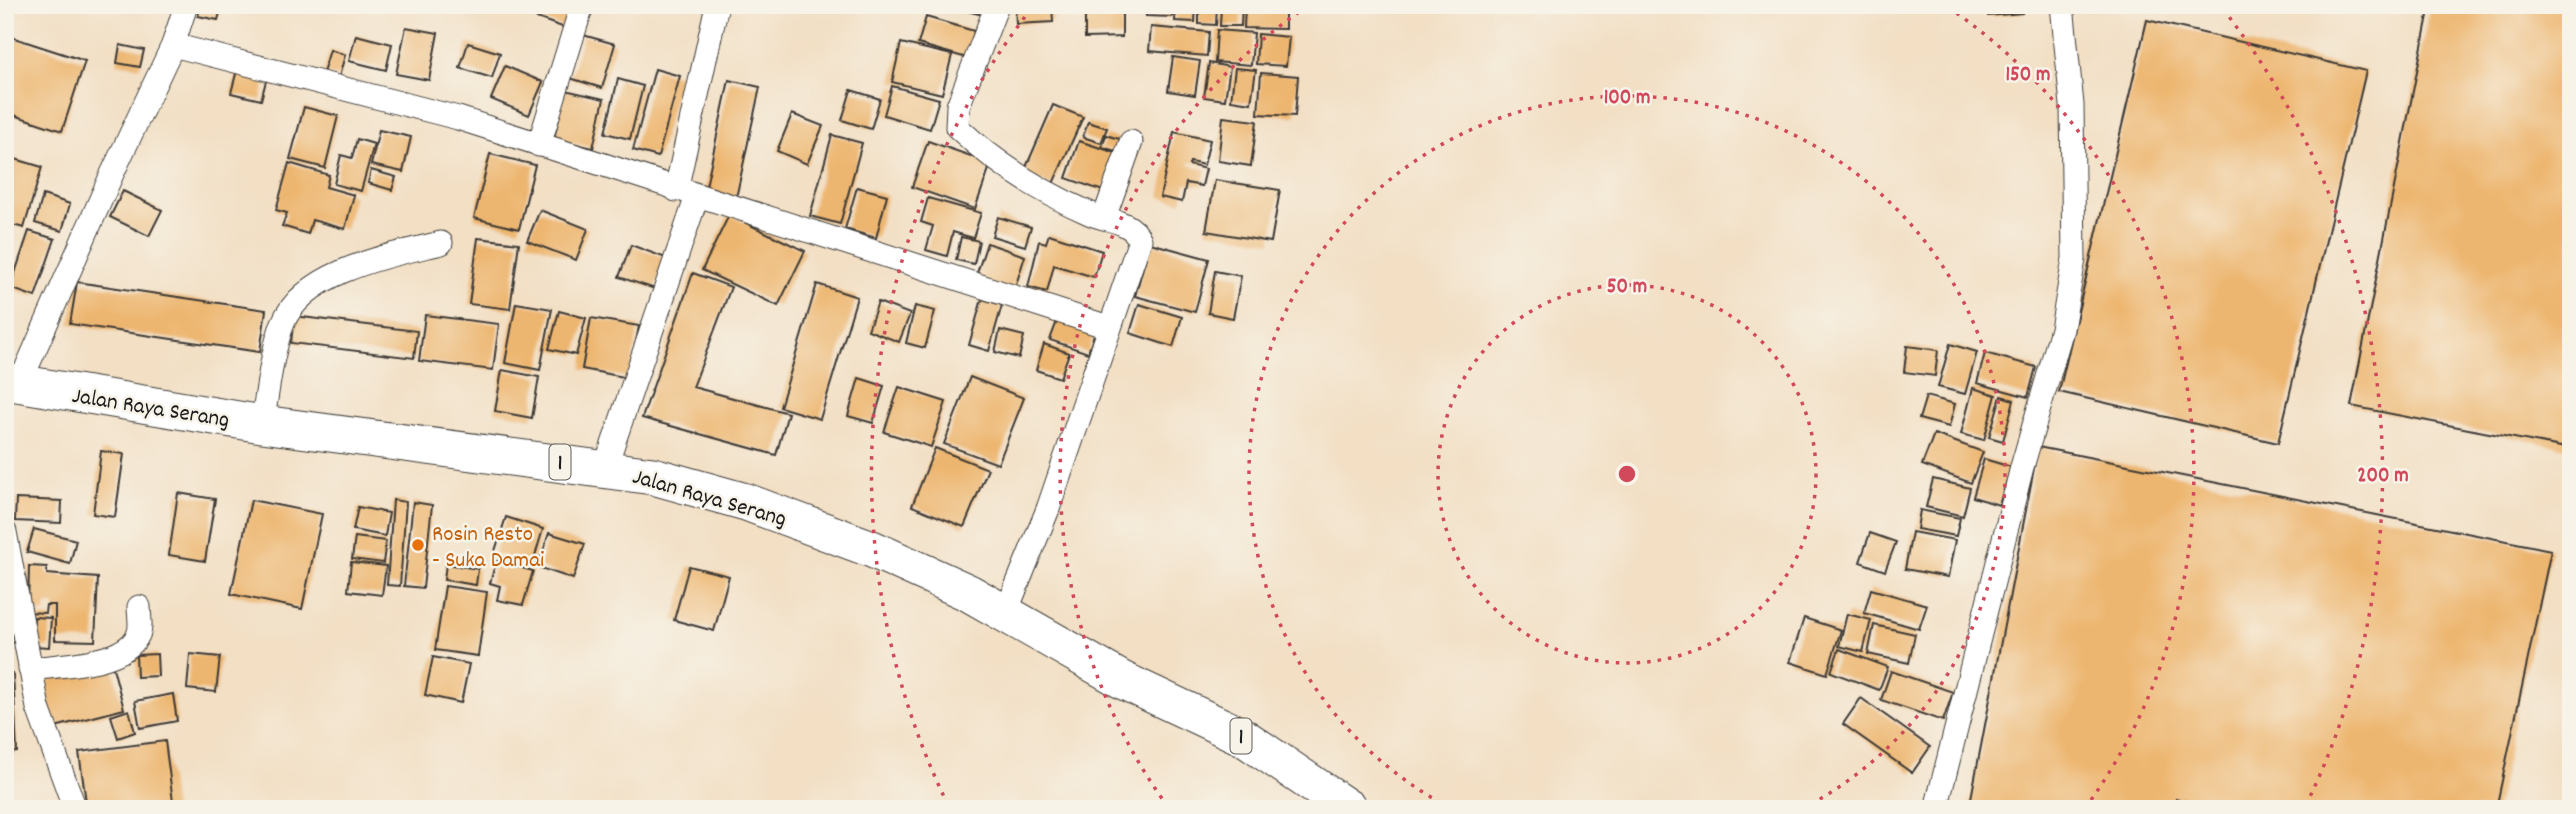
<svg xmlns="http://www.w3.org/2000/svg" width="2576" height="814" font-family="Dekko,sans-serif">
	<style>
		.building { fill: #edb66f }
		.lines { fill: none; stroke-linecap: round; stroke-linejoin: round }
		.minor-casing { stroke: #3c3935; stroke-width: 25 }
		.trunk-casing { stroke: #3c3935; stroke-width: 39 }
		.minor { stroke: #fff; stroke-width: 23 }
		.trunk { stroke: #fff; stroke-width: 37 }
		.ring { fill: none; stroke: #d1495b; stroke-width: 3.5; stroke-dasharray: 3.5 7 }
		.food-dot { fill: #e8710a; stroke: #f7f3e8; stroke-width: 2.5 }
		.labels { text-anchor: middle; stroke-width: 5; stroke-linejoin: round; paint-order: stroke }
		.shield { fill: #f7f3e8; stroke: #5e5c59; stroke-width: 2 }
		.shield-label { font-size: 21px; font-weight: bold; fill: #1c1c1c }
		.street-label { font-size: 23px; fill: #1c1c1c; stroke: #f7f3e8 }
		.food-label { font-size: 23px; fill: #c56008; stroke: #f7f3e8; text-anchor: start }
		.centre { fill: #d1495b; stroke: #f7f3e8; stroke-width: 3.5 }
		.ring-label { font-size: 21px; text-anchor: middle; font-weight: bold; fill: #d1495b; stroke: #f7f3e8; stroke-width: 5; stroke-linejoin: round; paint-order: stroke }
	</style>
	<rect width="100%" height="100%" fill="#f7f3e8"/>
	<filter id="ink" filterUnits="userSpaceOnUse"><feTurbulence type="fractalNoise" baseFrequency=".0143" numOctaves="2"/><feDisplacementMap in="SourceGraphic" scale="14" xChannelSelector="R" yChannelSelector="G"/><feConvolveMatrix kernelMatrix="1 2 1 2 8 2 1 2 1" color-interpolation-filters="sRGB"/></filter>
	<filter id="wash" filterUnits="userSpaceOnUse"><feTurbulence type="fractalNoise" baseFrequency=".00686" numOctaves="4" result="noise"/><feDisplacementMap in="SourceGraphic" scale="28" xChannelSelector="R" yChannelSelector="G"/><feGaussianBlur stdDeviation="1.57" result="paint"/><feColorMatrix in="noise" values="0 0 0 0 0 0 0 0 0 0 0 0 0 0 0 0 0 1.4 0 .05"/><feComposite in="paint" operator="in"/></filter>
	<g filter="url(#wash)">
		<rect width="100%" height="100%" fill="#f2dfc4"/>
		<g id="blocks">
			<g class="building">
				<path d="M201,5H222L218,20L198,16Z"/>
				<path d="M515,5H577L568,29L514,10Z"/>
				<path d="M942,5H985L983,15Z"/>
				<path d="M1015,5H1052L1053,22L1016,24Z"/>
				<path d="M1146,5H1172V17L1146,16Z"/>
				<path d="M1176,5H1196L1195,22L1175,21Z"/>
				<path d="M1199,5H1217L1216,25L1199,24Z"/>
				<path d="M1221,5H1242L1241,26H1220Z"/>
				<path d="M1245,5H1285V29L1244,28Z"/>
				<path d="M1987,5H2021L2022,13L1988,16Z"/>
				<path d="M2430,5H2571V449L2351,406Z"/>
				<path d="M1085,10H1122V37L1085,38Z"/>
				<path d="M926,17L974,31L967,58L918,44Z"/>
				<path d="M2147,20L2366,71L2278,443L2059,392Z"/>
				<path d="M406,27L438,33L429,80L396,74Z"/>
				<path d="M1151,27L1209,32L1207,56L1149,51Z"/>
				<path d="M1217,30L1254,33L1251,65L1215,62Z"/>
				<path d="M1258,34L1289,37L1286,66L1256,64Z"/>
				<path d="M5,35L85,61L62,131L5,112Z"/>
				<path d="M356,35L392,44L386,70L349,61Z"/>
				<path d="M583,35L615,44L602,88L570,78Z"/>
				<path d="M468,43L500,53L492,78L460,68Z"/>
				<path d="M901,43L952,55L942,94L892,82Z"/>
				<path d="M120,45L144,50L140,67L117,63Z"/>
				<path d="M330,50L345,55L339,77L323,73Z"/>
				<path d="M1173,57L1200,61L1195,95L1168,91Z"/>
				<path d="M1209,63L1230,67L1225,100L1204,97Z"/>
				<path d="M505,66L543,82L529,115L491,99Z"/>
				<path d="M1235,68L1256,70L1251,103L1231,100Z"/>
				<path d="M655,69L680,76L658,157L633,150Z"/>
				<path d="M237,70L267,77L261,100L231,93Z"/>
				<path d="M1261,73L1298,76L1295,116L1258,114Z"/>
				<path d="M618,79L643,86L630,139L605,133Z"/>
				<path d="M729,80L760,87L736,198L705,191Z"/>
				<path d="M892,86L939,99L930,129L884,115Z"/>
				<path d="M565,90L604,99L593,148L554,139Z"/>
				<path d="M851,90L880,99L871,129L842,120Z"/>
				<path d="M1053,105L1083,117L1052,186L1023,174Z"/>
				<path d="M304,107L338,116L325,168L290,159Z"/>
				<path d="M792,114L823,126L807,164L777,151Z"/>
				<path d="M1223,117L1257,121L1251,166L1218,161Z"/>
				<path d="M1088,122L1107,128L1101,143L1083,137Z"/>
				<path d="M379,130L411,137L403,172L371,165Z"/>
				<path d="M1174,132L1210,140L1204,165L1190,162L1189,165L1206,169L1202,186L1186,183L1182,202L1160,197Z"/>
				<path d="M832,135L862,143L840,224L810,216Z"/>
				<path d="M1106,135L1126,141L1122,153L1102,147Z"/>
				<path d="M357,139L374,144L361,191L334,184L341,155L352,158Z"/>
				<path d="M928,141L991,163L975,209L912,187Z"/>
				<path d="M1079,141L1116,153L1103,191L1066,178Z"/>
				<path d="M490,154L535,165L519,229L474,218Z"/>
				<path d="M5,156L42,167L24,228L5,223Z"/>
				<path d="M289,163L329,175L326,187L354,195L345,229L312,220L308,234L282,226L287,213L276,210Z"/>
				<path d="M371,170L396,177L392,190L368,183Z"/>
				<path d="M1215,180L1280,190L1271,242L1206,231Z"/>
				<path d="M857,187L887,195L876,238L845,229Z"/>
				<path d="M123,191L162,210L149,236L110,217Z"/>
				<path d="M43,195L70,204L62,231L35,223Z"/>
				<path d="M928,198L981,213L973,238L953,232L947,256L926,250L933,226L921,222Z"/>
				<path d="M540,210L588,229L576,260L527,241Z"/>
				<path d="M729,215L805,251L778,306L702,270Z"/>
				<path d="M998,217L1031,227L1025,246L992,236Z"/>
				<path d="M29,231L55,239L35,297L10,288Z"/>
				<path d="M1049,234L1102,251L1094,277L1054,265L1047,292L1028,287L1039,241L1046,243Z"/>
				<path d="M961,237L979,241L974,264L956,260Z"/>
				<path d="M478,238L519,243L510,309L469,304Z"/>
				<path d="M987,243L1025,256L1014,291L975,279Z"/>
				<path d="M1150,243L1209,259L1195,312L1135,296Z"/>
				<path d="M631,245L666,258L655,289L619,277Z"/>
				<path d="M1215,271L1241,276L1233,318L1208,313Z"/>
				<path d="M693,273L731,287L693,387L788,413L776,455L642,418Z"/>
				<path d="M77,282L266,310L260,352L70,324Z"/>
				<path d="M817,284L857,297L820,419L780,407Z"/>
				<path d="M982,299L1002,305L989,351L969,345Z"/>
				<path d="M878,302L910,314L899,342L868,330Z"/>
				<path d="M516,303L552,309L540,370L505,363Z"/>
				<path d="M1139,304L1182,317L1173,347L1130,333Z"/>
				<path d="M915,306L935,311L925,348L906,343Z"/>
				<path d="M559,311L586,318L576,355L549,349Z"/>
				<path d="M425,315L499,324L493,370L419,361Z"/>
				<path d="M294,316L417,331L414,358L291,343Z"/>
				<path d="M1059,316L1096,328L1088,353L1050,340Z"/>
				<path d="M591,318L639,326L629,378L582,369Z"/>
				<path d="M1000,330L1024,336L1019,358L995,352Z"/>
				<path d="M1044,344L1069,353L1060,378L1036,370Z"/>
				<path d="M1950,344L1977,352L1965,394L1938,387Z"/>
				<path d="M1907,346L1938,350L1935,376L1904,372Z"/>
				<path d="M1985,353L2036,367L2028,397L1977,383Z"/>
				<path d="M502,370L539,377L532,418L495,411Z"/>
				<path d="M970,377L1024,398L998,464L944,444Z"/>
				<path d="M859,378L884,386L873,423L848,416Z"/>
				<path d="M899,387L946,402L931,447L884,432Z"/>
				<path d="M1973,388L1996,395L1984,440L1961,434Z"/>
				<path d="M1926,396L1955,404L1949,427L1919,419Z"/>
				<path d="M2001,396L2014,400L2003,441L1989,437Z"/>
				<path d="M1934,434L1983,452L1971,483L1922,465Z"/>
				<path d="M2038,447L2551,550L2496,809H2224L2176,799L2174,809H1969Z"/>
				<path d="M935,448L988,469L964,527L912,506Z"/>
				<path d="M101,451L124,454L115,517L93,514Z"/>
				<path d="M1984,459L2011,467L1999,505L1973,497Z"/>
				<path d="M1933,479L1970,488L1963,516L1926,507Z"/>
				<path d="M178,493L215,499L205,561L169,555Z"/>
				<path d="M16,499L62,501L61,523L15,521Z"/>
				<path d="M251,500L322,514L302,609L231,594Z"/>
				<path d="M393,500L406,502L400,586L387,585Z"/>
				<path d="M413,502L432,505L423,588L404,586Z"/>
				<path d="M358,507L389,513L385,536L353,530Z"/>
				<path d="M1920,510L1960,518L1956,536L1917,529Z"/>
				<path d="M506,517L543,529L532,566L494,554Z"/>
				<path d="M34,529L76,540L70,564L27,552Z"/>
				<path d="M1912,532L1955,540L1948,577L1905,569Z"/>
				<path d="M549,533L585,544L573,579L538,567Z"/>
				<path d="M1870,533L1896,542L1885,571L1860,562Z"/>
				<path d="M355,537L386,541L383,563L352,559Z"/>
				<path d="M496,561L533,571L523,605L497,600L500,586L490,583Z"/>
				<path d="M351,562L386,566L382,595L348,591Z"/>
				<path d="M446,564L478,569L476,585L444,580Z"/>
				<path d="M29,566L47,567V574L98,578L95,641L55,640V605H46L45,613L28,612Z"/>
				<path d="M689,566L729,576L714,631L674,620Z"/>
				<path d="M445,586L487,592L478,656L435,650Z"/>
				<path d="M1871,589L1927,605L1919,629L1864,613Z"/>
				<path d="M1847,614L1871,620L1863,652L1839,646Z"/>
				<path d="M34,617L51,618L49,647L33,646Z"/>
				<path d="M1804,618L1841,630L1827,674L1790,662Z"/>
				<path d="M1874,625L1915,634L1909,663L1868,654Z"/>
				<path d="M1839,649L1888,667L1879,690L1831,672Z"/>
				<path d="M157,654L158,676L137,677L136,655Z"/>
				<path d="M190,654L220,657L216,692L187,689Z"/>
				<path d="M433,657L469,664L461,703L425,695Z"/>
				<path d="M111,660L124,709L55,727L42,678Z"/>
				<path d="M1891,671L1953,692L1943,721L1881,700Z"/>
				<path d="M5,673H13L17,752L5,753Z"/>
				<path d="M173,694L177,721L140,728L135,701Z"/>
				<path d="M1861,698L1930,747L1912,773L1843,724Z"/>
				<path d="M129,710L135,732L118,738L111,716Z"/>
				<path d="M165,741L174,809H87L79,752Z"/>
				<path d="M2569,783L2571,809H2565Z"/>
			</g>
		</g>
	</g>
	<g filter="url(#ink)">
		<use href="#blocks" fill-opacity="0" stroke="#3c3935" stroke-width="2"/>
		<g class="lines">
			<defs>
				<g id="minor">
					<path d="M997,5L958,106L957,127C995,163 1041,192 1089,213C1107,221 1131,220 1140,240L1048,509L1006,612"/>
					<path d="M173,45L458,118L1108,327"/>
					<path d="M539,145L582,5"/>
					<path d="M676,190L717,5"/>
					<path d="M1104,218L1131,142"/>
					<path d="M19,385L112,174L173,45L186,5"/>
					<path d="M262,424C268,391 271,354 283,323C305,270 392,255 441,243"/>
					<path d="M605,468L697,196"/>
					<path d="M5,532L38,708L75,809"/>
					<path d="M30,669C59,665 124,665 138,635C142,627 139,615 139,607"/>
					<path d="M1936,809L2022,467L2062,329L2074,259L2072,105L2062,5"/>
				</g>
				<path id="trunk" d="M5,381L262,424L653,476L746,502L872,549L969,593L1122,680L1243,737L1349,809"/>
			</defs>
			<use href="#minor" class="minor-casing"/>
			<use href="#trunk" class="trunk-casing"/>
			<use href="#minor" class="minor"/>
			<use href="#trunk" class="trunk"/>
		</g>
	</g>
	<g class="ring">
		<circle cx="1627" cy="474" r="189"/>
		<path d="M1450 808A378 378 0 1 1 1804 808"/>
		<path d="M1168 807A567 567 0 0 1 1306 7M1948 7A567 567 0 0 1 2086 807"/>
		<path d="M948 805A756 756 0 0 1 1031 9M2223 9A756 756 0 0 1 2306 805"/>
	</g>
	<circle class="food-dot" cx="418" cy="545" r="7"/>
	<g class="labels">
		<g class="shield">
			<rect x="549.5" y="444.5" width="21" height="35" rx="5"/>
			<rect x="1230.5" y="718.5" width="21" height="35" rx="5"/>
		</g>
		<g class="shield-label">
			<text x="560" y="469">1</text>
			<text x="1241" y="743">1</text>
		</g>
		<g class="street-label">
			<text transform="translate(151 406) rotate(9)" y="8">Jalan Raya Serang</text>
			<text transform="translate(710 496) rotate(16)" y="8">Jalan Raya Serang</text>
		</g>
		<g class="food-label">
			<text x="432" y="540">Rosin Resto<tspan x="432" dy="26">- Suka Damai</tspan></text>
		</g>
	</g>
	<circle cx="1627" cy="474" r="10" class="centre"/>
	<g class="ring-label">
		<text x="2028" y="80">150 m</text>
		<text x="1627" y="103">100 m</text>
		<text x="1627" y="292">50 m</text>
		<text x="2383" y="481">200 m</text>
	</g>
	<rect width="2576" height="814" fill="none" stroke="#f7f3e8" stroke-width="28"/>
</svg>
